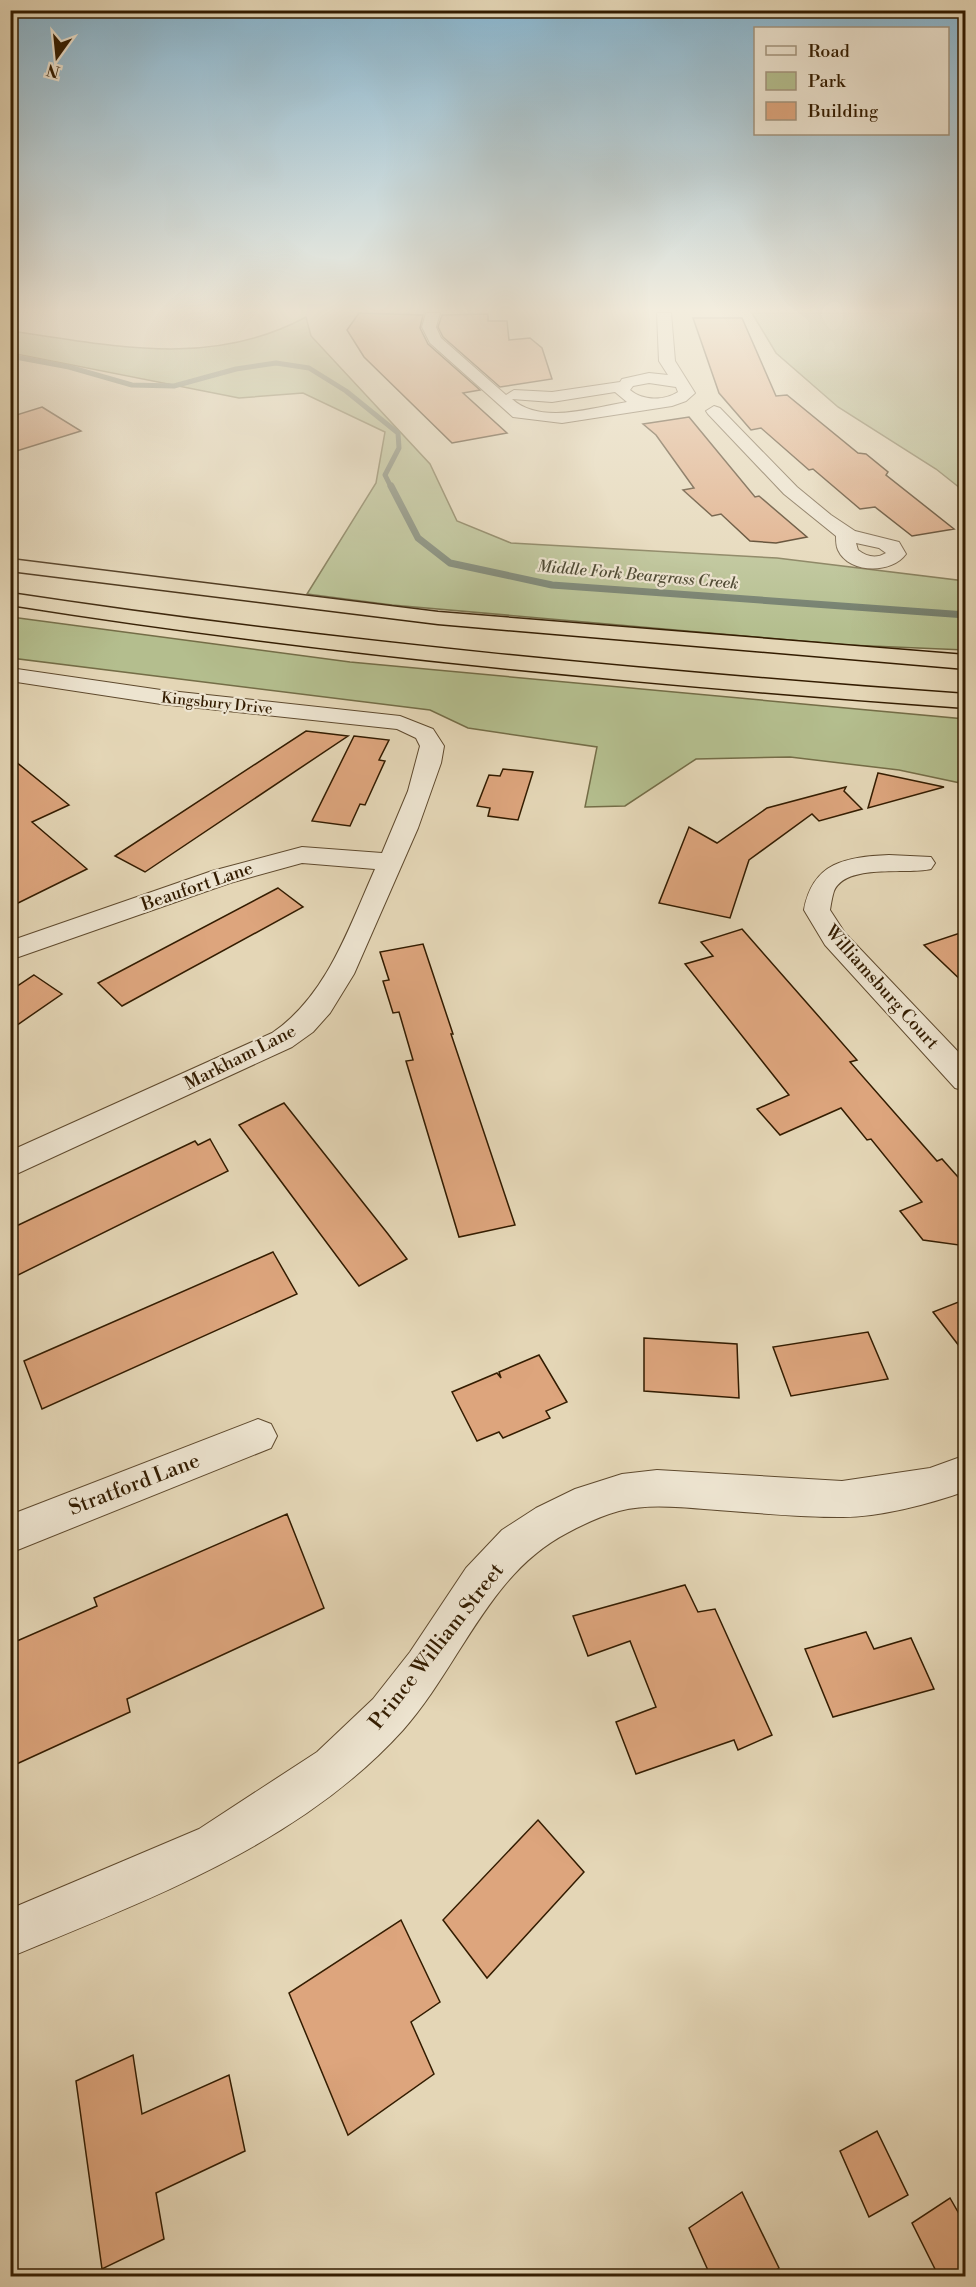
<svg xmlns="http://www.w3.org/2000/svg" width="976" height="2287" font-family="'Libre Bodoni',serif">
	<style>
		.green { fill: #b4be8e; stroke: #746d47; stroke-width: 1.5 }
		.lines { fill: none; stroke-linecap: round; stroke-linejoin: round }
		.stream-far1 { stroke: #6e7a69; stroke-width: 5 }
		.stream { stroke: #6e7a69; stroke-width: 7 }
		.building { fill: #dda57d; stroke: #331c00; stroke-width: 1.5 }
		.street-casing { stroke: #5f4a2e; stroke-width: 2 }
		.highway-casing { stroke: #331c00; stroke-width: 3 }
		.street { fill: #ede4d0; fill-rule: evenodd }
		.highway { fill: #e4d6b6; fill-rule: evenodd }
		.labels { text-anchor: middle; stroke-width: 4.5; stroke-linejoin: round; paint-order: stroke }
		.far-street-label { font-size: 15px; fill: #331c00; stroke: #ede4d0 }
		.far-water-label { font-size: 16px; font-style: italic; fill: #504b35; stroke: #ede4d0 }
		.street-label { font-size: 18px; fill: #331c00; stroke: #ede4d0 }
		.near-street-label { font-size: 21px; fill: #331c00; stroke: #ede4d0 }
	</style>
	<rect width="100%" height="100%" fill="#e4d6b6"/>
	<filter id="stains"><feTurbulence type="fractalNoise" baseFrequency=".00333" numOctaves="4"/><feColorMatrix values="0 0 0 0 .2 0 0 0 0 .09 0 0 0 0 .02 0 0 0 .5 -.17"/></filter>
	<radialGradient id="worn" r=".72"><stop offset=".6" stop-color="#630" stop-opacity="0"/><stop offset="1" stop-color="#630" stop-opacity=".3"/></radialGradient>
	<g class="green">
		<path d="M752,313H965V492L936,469L838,407L776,353Z"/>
		<path d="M306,317L311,336L430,464L457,521L511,543L777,558L965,581V650L847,645L392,605L307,594L376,483L385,432L303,393L239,398L11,353V331C112,345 210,369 306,317Z"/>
		<path d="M11,617L350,662L965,719V784L899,770L790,757L696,759L625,806L585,807L597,747L468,728L430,710L11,658Z"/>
	</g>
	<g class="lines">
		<path class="stream-far1" d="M10,356L69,367L132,385L174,386L236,369L276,363L309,368L346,391L398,433L399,448L385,475L391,487"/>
		<path class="stream" d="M391,486L418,538L450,563L552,585L966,615"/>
	</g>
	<g class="building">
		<path d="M359,313L423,315L420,328L428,344L480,390L463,393L507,433L452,443L364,357L347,330Z"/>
		<path d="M488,314V321H507L509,340L530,338L542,348L552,379L500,387L443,337L438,327L442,315Z"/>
		<path d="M693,318H742L776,396L787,395L858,453L866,454L888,472L886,475L954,529L912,536L875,507L860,509L813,469L809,470L761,428L751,430L719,393Z"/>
		<path d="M42,407L81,431L10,453V417Z"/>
		<path d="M689,417L755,497L759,496L807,537L776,543L750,541L721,514L712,516L683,490L694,488L656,435L643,424Z"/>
		<path d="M306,731L348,736L145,872L115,856Z"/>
		<path d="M354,736L389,740L379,760L385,761L365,805L360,804L350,826L312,821Z"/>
		<path d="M10,757L69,805L32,822L87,869L10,907Z"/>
		<path d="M503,769L533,772L518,820L488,816L490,808L477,806L489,775L500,776Z"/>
		<path d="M878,773L944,787L868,808Z"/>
		<path d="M846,787L844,791L862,809L819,821L812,814L749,860L730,918L659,903L689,827L717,843L767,808Z"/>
		<path d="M278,888L303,907L122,1006L98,983Z"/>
		<path d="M742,929L857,1060L850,1062L937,1161L942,1159L966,1186V1246L923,1240L900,1211L922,1202L871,1139L867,1140L841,1108L780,1135L757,1109L789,1095L685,964L713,956L701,942Z"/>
		<path d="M966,931V985L924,945Z"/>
		<path d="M423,944L453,1034H451L515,1225L459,1237L406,1061L413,1060L399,1012L393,1013L383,981L389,980L380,952Z"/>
		<path d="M34,975L62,994L10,1030V991Z"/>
		<path d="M284,1103L388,1234L407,1259L359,1286L239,1125Z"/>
		<path d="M210,1139L228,1171L10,1279V1229L195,1141L198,1145Z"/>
		<path d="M273,1252L297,1294L42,1409L24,1361Z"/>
		<path d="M966,1299V1355L933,1312Z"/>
		<path d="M868,1332L888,1379L791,1396L773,1347Z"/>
		<path d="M644,1338L737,1344L739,1398L644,1391Z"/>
		<path d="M539,1355L567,1402L546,1411L550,1418L503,1438L499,1432L477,1441L452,1392L497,1373L501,1378L499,1372Z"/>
		<path d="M287,1514L324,1608L127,1699L130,1712L10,1767V1644L97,1606L94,1598Z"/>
		<path d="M685,1585L698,1612L715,1609L772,1735L738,1750L734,1740L636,1774L616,1722L656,1707L630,1641L588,1656L573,1616Z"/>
		<path d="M866,1632L874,1649L911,1638L934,1689L833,1717L805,1649Z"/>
		<path d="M538,1820L584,1872L487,1978L443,1920Z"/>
		<path d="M401,1920L440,2002L411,2022L434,2074L348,2135L289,1993Z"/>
		<path d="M133,2055L142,2114L229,2075L245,2151L156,2193L164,2239L102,2269L76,2081Z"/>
		<path d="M877,2131L908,2195L869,2217L840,2151Z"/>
		<path d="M742,2192L779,2268L767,2277H711L689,2228Z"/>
		<path d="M950,2198L966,2226V2277H939L912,2223Z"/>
	</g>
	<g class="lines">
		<defs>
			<g id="street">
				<path d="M426,313H440L436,327L441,338L506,395L514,390L552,392L620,382L622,379L649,373L668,375L659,361L657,313H671L675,361L695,393L686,401L672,406L562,423L513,417L430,343L422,327ZM649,383L676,387L678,392C664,401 643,401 630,390L633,386ZM615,392L627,402C591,408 541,425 512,399L552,402Z"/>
				<path d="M714,406L720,408L797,487L831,515L855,531L899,542L906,554C892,574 849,574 838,550C836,546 836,540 836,536L784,494L708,414L706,411ZM856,543L879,548L886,553C876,559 867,557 858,550Z"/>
				<path d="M10,668L161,690L400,716L433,729L444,746L441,763L418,828L354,974L330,1013L313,1032L292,1047L10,1177V1151L272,1033C327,996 349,927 375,869L302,863L230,883L10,960V941L212,871L302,847L382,853L408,791L420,746L416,738L397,729L161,704L10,681Z"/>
				<path d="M889,855L931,857L935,863L931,869C906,875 846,863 834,891C832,897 831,904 830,910L845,933L966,1060V1091L955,1088L825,945L804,910C813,862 846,857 889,855Z"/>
				<path d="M258,1419L271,1424L277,1436L271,1448L10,1553V1515Z"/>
				<path d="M966,1455V1491C930,1504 877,1518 839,1517C794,1517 749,1512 704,1509C676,1507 647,1504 619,1511C601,1516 584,1524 567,1533C488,1574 460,1666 403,1730C300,1844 149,1899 10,1957V1909L199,1829L317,1752L373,1699L410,1652L466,1568L502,1530L536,1508L575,1489L622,1474L657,1470L842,1481L930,1468Z"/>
			</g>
			<g id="highway">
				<path d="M10,559L438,612L966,655V669L438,624L10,571Z"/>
				<path d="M10,593C327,641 646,671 966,694V708C646,685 327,655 10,605Z"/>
			</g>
		</defs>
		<use href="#street" class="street-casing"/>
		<use href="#highway" class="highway-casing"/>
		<use href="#street" class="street"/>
		<use href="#highway" class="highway"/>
	</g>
	<linearGradient id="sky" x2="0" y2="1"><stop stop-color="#87b6d1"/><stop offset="0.49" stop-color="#f3edde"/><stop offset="1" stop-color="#f3edde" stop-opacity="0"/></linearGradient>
	<rect width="976" height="633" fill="url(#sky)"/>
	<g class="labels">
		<g class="far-street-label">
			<text transform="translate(217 703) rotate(6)" y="5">Kingsbury Drive</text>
		</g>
		<g class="far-water-label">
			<text transform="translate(638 574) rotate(5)" y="6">Middle Fork Beargrass Creek</text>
		</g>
		<g class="street-label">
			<text transform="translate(197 886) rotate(-19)" y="6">Beaufort Lane</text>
			<text transform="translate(882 987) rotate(48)" y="6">Williamsburg Court</text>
			<text transform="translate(240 1057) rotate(-27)" y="6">Markham Lane</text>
		</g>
		<g class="near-street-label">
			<text transform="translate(134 1484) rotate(-21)" y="7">Stratford Lane</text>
			<text transform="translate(436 1646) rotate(-52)" y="7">Prince William Street</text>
		</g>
	</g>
	<rect width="976" height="2287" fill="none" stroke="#e4d6b6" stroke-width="36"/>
	<rect x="12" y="12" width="952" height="2263" fill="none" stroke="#331c00" stroke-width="3"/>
	<rect x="18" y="18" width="940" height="2251" fill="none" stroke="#331c00" stroke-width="1.5"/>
	<rect x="754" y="27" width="195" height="108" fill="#ede4d0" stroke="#a3947d" stroke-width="1.5"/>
	<rect x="766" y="46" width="30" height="9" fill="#ede4d0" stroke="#a3947d" stroke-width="1.5"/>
	<text x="808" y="57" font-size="18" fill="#331c00">Road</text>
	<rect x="766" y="72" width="30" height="18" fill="#b4be8e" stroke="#a3947d" stroke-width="1.5"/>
	<text x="808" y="87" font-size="18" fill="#331c00">Park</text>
	<rect x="766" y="102" width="30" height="18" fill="#dda57d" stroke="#a3947d" stroke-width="1.5"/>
	<text x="808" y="117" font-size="18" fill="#331c00">Building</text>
	<g transform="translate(57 57) rotate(195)" stroke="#ede4d0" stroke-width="4.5" paint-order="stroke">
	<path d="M0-4.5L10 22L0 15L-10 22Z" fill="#331c00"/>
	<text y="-9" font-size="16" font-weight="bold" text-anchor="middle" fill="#331c00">N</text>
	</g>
	<rect width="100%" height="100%" filter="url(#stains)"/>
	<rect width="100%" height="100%" fill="url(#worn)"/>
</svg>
